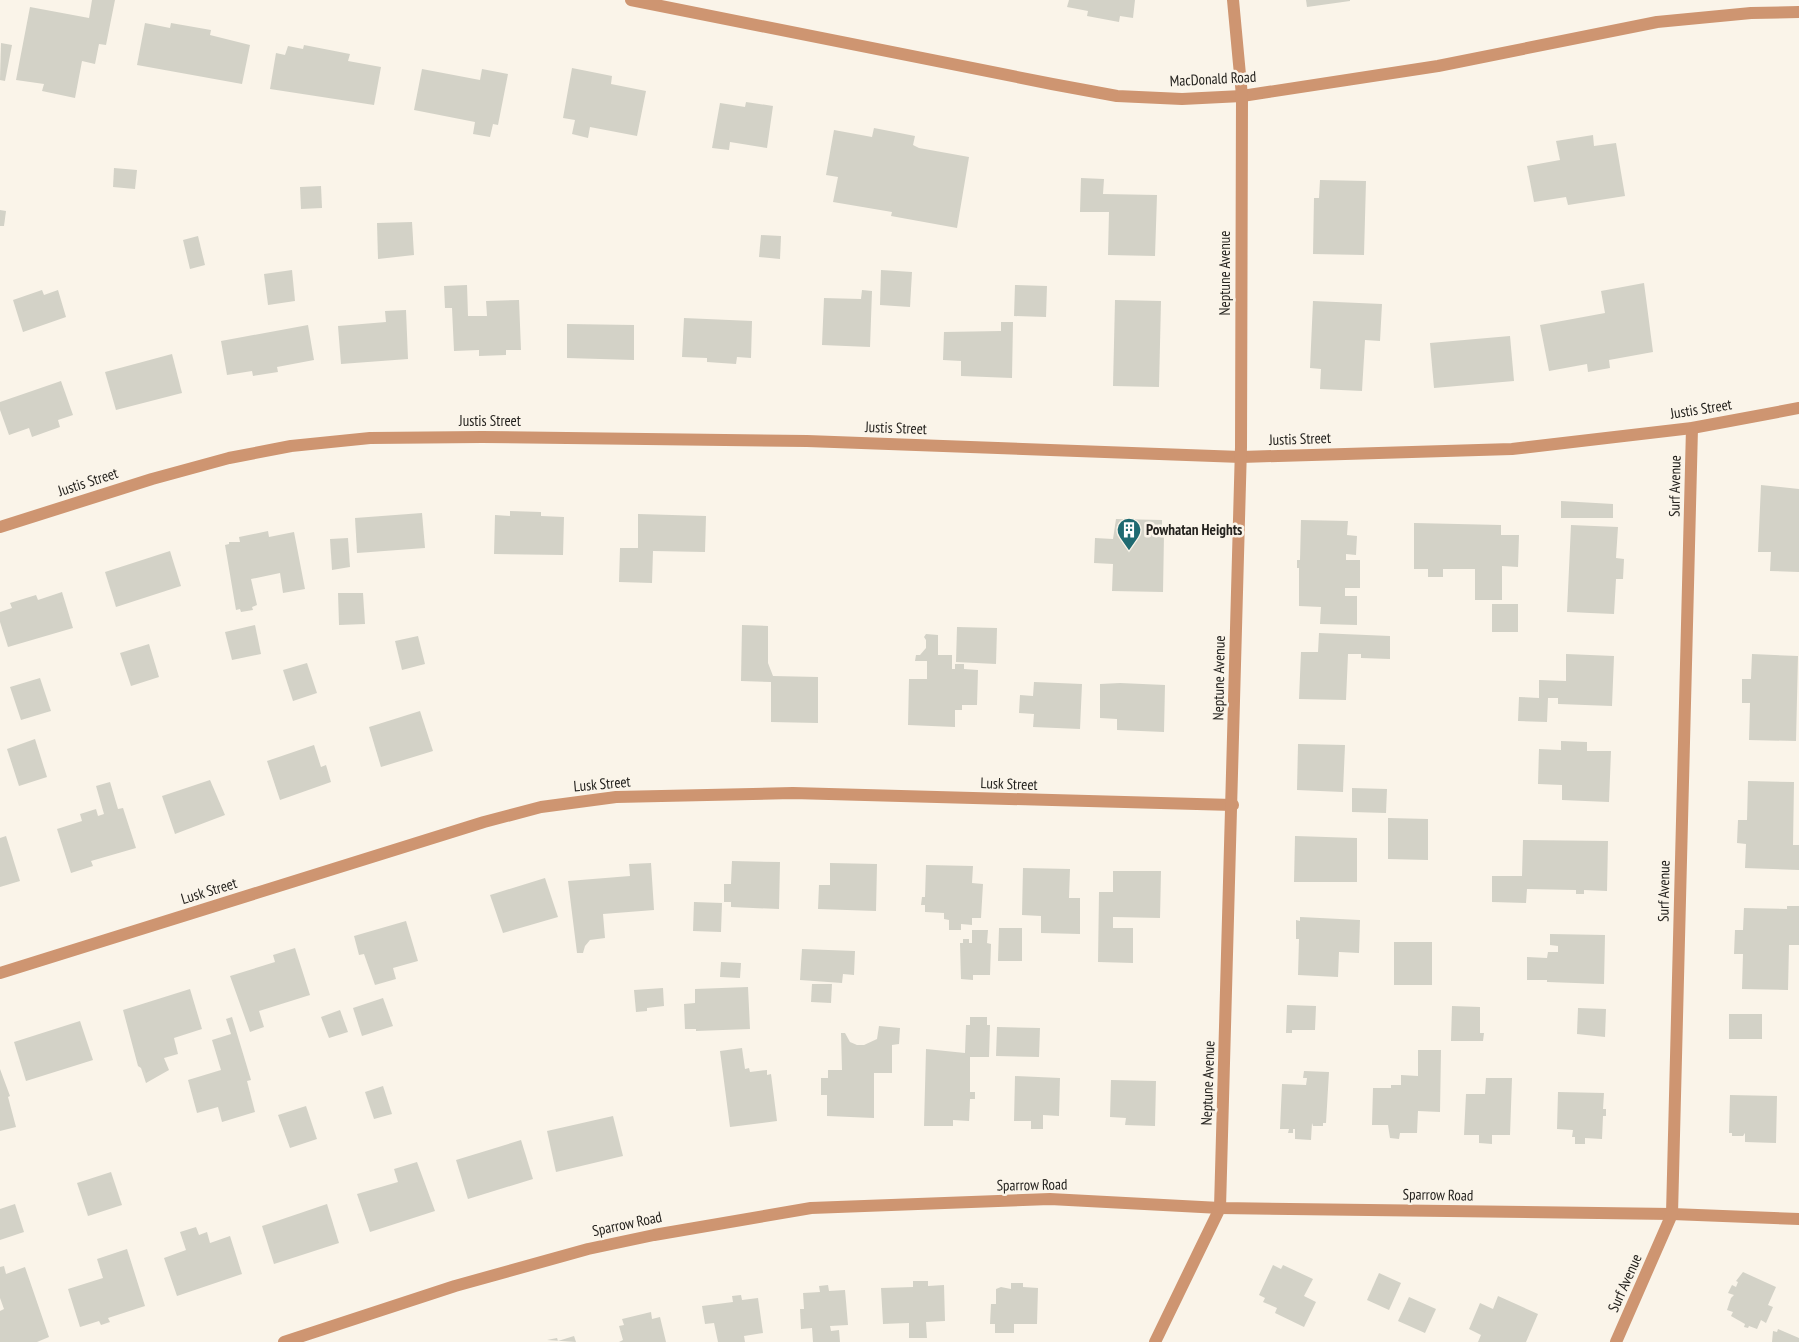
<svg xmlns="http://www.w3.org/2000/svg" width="1799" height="1342" font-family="'PT Sans Narrow',sans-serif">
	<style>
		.building { fill: #d3d2c7 }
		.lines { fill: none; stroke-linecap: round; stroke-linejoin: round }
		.minor { stroke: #ce9571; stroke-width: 12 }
		.labels { text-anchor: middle; stroke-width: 5; stroke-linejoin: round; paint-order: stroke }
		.street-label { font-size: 15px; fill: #25231f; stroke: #faf4e9 }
		.poi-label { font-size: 15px; font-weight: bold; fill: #25231f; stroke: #faf4e9; text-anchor: start }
	</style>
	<rect width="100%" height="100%" fill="#faf4e9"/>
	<g class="building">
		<path d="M92,0H115L106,45L99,44L95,64L82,61L75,98L42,91L44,84L16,80L30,7L89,18Z"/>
		<path d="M1069,0H1135L1133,18L1120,16L1119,22L1087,16L1088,11L1067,7Z"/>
		<path d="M1306,0H1350V1L1307,7Z"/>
		<path d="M145,23L170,28L171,23L211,30L210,35L250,45L242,84L137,65Z"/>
		<path d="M1,43L12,45L5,81L0,80Z"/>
		<path d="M304,45L350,54L348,61L381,67L374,105L270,89L276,53L285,55L288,46L303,49Z"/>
		<path d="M572,68L612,76L611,84L646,91L637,136L590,127L588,138L572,134L575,120L563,118Z"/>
		<path d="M422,69L480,80L482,69L508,74L498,125L493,124L490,137L473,134L475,122L414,110Z"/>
		<path d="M746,102L773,106L767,148L730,142L729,150L712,148L720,103L745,107Z"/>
		<path d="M874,128L915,136L913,145L919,148L969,157L957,228L891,216L892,212L833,202L838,177L826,175L834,130L872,137Z"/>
		<path d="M1593,135L1594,146L1616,143L1625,196L1568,205L1566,197L1534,202L1527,166L1560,160L1556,141Z"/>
		<path d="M114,168L137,170L135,189L113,187Z"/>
		<path d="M1081,178L1104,179L1103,194L1157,195L1155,256L1108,255L1109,212H1080Z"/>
		<path d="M1320,180L1366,181L1364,255L1313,254L1314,198H1319Z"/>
		<path d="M321,186L322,208L301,209L300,187Z"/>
		<path d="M0,210L6,211L4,226H0Z"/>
		<path d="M412,222L414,255L378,259L377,223Z"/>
		<path d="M761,235L781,236L780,259L759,257Z"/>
		<path d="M198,236L205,265L190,269L183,240Z"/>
		<path d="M292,270L295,301L268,305L264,274Z"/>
		<path d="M881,270L912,272L910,307L880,305Z"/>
		<path d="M1644,283L1653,352L1609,360L1610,368L1588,372L1587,364L1549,371L1540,325L1605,313L1601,291Z"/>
		<path d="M467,285L468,316H487L486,301L519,300L521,350H506V355L479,356V350L454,351L452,308H445L444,286Z"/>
		<path d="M1015,285L1047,286L1046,317L1014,316Z"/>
		<path d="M42,290L44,295L58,290L66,317L23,332L13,300Z"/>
		<path d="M862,290L872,291L870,347L822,345L824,298L861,299Z"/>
		<path d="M1115,300L1161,301L1159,387L1113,386Z"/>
		<path d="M1313,301L1382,304L1380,341L1365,340L1362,391L1320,389L1321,369L1310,368Z"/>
		<path d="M406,310L408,359L341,364L338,326L386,322L385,311Z"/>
		<path d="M684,318L752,321L751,358L737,357L736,364L707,362V358L682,357Z"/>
		<path d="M1001,322H1013L1012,378L961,376V361L943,360L944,332L1001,331Z"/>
		<path d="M567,324L634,325V360L567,358Z"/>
		<path d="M308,325L314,360L277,367L278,372L253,376L252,371L227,375L221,341Z"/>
		<path d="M1510,336L1514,381L1434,388L1430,343Z"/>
		<path d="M172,354L182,393L116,410L105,372Z"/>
		<path d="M61,381L73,415L58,420L60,427L32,437L29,428L9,435L0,410V402Z"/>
		<path d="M1761,485L1799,489V572L1770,571L1771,552H1758Z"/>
		<path d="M1561,501L1613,504V518H1561Z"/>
		<path d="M510,511L541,512V516L564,517L563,555L494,554L495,515L510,516Z"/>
		<path d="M422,513L425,548L357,553L355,518Z"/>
		<path d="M638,514L706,516L705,552L653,551L652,583L619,582L620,548H638Z"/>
		<path d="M1116,519L1162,520V534H1164L1163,592L1112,591L1113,564L1094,563L1095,538L1113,539Z"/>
		<path d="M1301,520L1348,521L1347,535L1357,536L1356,555L1346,554V560H1360V588H1345V596H1357V625L1320,624L1321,607L1299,606V568H1297V560H1300Z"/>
		<path d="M1414,523L1501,525V535H1519L1518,567L1502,566V600H1475V569H1443V577H1428V569H1414Z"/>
		<path d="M1571,525L1618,527L1616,558L1624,559L1623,579H1616L1614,614L1567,612Z"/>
		<path d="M268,531L269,537L294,532L305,589L283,593L280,573L251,579L257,605L252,607L253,610L241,612L240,609L236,610L225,545L229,544V542H240L239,537Z"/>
		<path d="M348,538L350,567L332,570L330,539Z"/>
		<path d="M170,551L181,586L116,607L105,572Z"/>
		<path d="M62,592L73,628L8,647L0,622V612L12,608L10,603L36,595L38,600Z"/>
		<path d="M338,593H363L365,624L339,625Z"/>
		<rect x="1492" y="604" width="26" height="28"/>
		<path d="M255,625L261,654L232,660L225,632Z"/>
		<path d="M742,625L768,626V663L773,676L818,677V723L771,722V682L741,681Z"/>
		<path d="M957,627L997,628L996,664L956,662Z"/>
		<path d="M1319,633L1390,636V659L1361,658V654H1348L1346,700L1299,699L1301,652H1318Z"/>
		<path d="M926,634L938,635V655H952V669H955V664H964V669L978,670L977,705H962V710H955V727L908,725L909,679H927V661H915L916,655H920L926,648V640L924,637Z"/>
		<path d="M418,636L425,664L402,670L395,641Z"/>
		<path d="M149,644L159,677L131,686L120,653Z"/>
		<path d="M1566,654L1614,656L1612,706L1558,704V698H1548L1547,722L1518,721L1519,697L1539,698V680L1566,681Z"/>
		<path d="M1752,654L1798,656L1796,741L1749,740L1750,703H1742V679H1751Z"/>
		<path d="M307,663L317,693L293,701L283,670Z"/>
		<path d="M40,678L51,711L21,720L10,687Z"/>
		<path d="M1034,682L1082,684L1080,729L1033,727L1034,714L1019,713L1020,695L1033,696Z"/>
		<path d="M1120,683L1165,685L1164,732L1117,730V719L1100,718V684Z"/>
		<path d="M420,711L433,751L381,767L369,727Z"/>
		<path d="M35,739L47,777L19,786L7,749Z"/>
		<path d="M1561,741L1587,742V751H1611L1609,802L1562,800V785L1538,784L1539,749L1561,750Z"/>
		<path d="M1298,744L1345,745L1343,792L1297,790Z"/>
		<path d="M314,745L321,767L326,765L331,782L280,800L267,761Z"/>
		<path d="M210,780L225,815L175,834L162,796Z"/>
		<path d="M1748,781L1794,782L1793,845H1799V870L1745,868L1746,844L1737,843L1738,820H1747Z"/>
		<path d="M110,782L118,809L123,808L136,848L91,861L93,866L71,873L57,829L82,821L80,814L96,809L98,816L104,814L96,786Z"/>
		<path d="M1352,788L1387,789L1386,813L1352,812Z"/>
		<path d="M1388,818L1428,819V860L1388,859Z"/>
		<path d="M6,836L20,881L0,887V838Z"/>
		<path d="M1295,836L1357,838V882H1294Z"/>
		<path d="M1523,840L1608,841L1607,891L1584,890V894H1576V890L1527,889L1526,903L1492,902V876H1522Z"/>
		<path d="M732,861L780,862L779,909L731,907V902H724V884H731Z"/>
		<path d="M651,863L654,910L603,914L605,938L590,940L585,946L583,953H577L568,881L630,876L629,864Z"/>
		<path d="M830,863L877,864L876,911L818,909L819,885H830Z"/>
		<path d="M926,865L973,866L972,883L983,884L981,918H972V925L961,924V930H949V920L944,919V913L925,912V905H921L922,897H925Z"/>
		<path d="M1023,868L1070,869L1069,898H1080V934L1041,933V916L1022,915Z"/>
		<path d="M1113,871H1161L1160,918L1113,917V928H1133V963L1098,962L1099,892H1113Z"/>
		<path d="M545,878L558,917L503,933L490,895Z"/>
		<path d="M694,902L722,903L721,932L693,931Z"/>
		<path d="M1787,906H1799V945H1789L1788,990L1742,989L1743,954H1734L1735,930H1743L1744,908L1787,909Z"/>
		<path d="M1300,917L1360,920L1359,953L1339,952L1338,977L1298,975L1299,939H1296V920L1300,921Z"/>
		<path d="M406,921L418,961L393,968L396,979L375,985L364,954L359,955L354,936Z"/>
		<path d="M999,928H1022V961H998Z"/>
		<path d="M972,930H988L987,943L991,944L990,975H973V980L961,979L960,943H963V939H969V943H972Z"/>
		<path d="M1550,934L1605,935L1604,984L1547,982V980H1527V957L1547,958L1548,952H1558V946L1550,945Z"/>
		<rect x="1394" y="942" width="38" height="43"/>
		<path d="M295,948L310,995L259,1011L264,1027L250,1032L230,976L275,962L273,955Z"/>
		<path d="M802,949L855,951L854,975L843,974L842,983L800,980Z"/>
		<path d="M721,962L741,963L740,978L720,977Z"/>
		<path d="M812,984H832L831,1003L811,1002Z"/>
		<path d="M748,987L750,1029L696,1031V1029H685L684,1004L695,1003V989Z"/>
		<path d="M663,988L664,1006L647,1008V1011L636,1012L634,990Z"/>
		<path d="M190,989L202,1029L174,1038L178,1054L164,1058L169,1070L146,1083L141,1068L138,1066L123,1010Z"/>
		<path d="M383,998L393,1026L362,1036L353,1008Z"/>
		<path d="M1287,1005L1316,1006L1315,1030H1292V1033H1286Z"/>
		<path d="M1452,1006L1480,1007V1033H1484L1483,1041H1451Z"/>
		<path d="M1578,1008L1606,1009L1605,1037L1577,1034Z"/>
		<path d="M340,1010L348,1032L329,1038L321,1017Z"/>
		<rect x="1729" y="1014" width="33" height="25"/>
		<path d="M232,1017L251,1080L247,1081L255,1112L222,1122L218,1107L197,1113L188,1080L221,1070L212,1040L231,1034L226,1019Z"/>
		<path d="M970,1017H987V1025H990L989,1057H970V1092H975V1099H970L969,1121L953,1120V1126H924L926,1049L965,1053L966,1025H970Z"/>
		<path d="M80,1021L93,1060L26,1081L14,1042Z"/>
		<path d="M879,1026L900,1028L899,1044L892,1045V1073H874V1118L827,1116V1095H821V1078H828V1070H842L841,1033H845L850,1042L857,1045H864L877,1039Z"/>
		<path d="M997,1027L1040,1028L1039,1057L996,1056Z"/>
		<path d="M742,1048L745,1069L749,1068L750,1072L767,1070V1075L771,1074L777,1121L730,1127L720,1051Z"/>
		<path d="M1418,1050H1441L1440,1112L1418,1111L1417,1133H1400L1399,1139L1390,1138L1388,1125H1372L1373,1088H1391V1085H1401V1075L1418,1076Z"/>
		<path d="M0,1069L10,1096L8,1097L16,1127L0,1131Z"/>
		<path d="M1304,1071L1329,1072L1326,1123H1323V1126H1313L1312,1123L1311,1140L1295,1139V1129H1293V1133H1288L1289,1129H1280L1282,1084L1306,1085L1307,1078H1303Z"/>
		<path d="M1015,1076L1060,1078L1059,1116L1043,1115V1129H1031V1121H1014Z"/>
		<path d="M1486,1078H1512L1510,1135H1492V1144L1479,1143V1135H1464L1466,1094H1485Z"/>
		<path d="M1111,1080L1156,1081L1155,1126L1125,1125L1126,1118L1110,1117Z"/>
		<path d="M383,1086L392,1114L374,1119L365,1092Z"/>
		<path d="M1558,1092L1604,1093L1603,1109H1606V1116H1603L1602,1139L1585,1138V1144H1575V1137H1572L1573,1130L1557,1129Z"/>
		<path d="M1730,1095L1777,1096L1776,1143L1745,1142V1133L1743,1136H1732V1133H1729Z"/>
		<path d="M306,1106L317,1139L290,1148L278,1115Z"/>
		<path d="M613,1116L623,1156L556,1172L547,1131Z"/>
		<path d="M521,1140L533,1179L468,1199L456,1160Z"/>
		<path d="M417,1162L435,1211L370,1232L357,1194L398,1182L394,1169Z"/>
		<path d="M111,1172L122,1205L88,1216L77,1183Z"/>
		<path d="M15,1204L24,1232L0,1240V1209Z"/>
		<path d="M327,1204L339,1243L274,1264L262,1226Z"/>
		<path d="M196,1227L199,1235L207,1232L210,1243L230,1236L242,1274L177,1296L164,1258L186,1250L180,1232Z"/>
		<path d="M127,1249L145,1306L108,1318L110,1322L101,1325L99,1321L80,1327L68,1289L103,1278L97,1259Z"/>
		<path d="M1273,1265L1281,1269L1283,1265L1313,1279L1304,1296L1316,1302L1304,1327L1275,1313L1277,1308L1263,1302L1265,1298L1259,1295Z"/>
		<path d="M4,1266L6,1274L25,1267L49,1337L37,1342H0V1311L4,1309L0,1298V1267Z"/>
		<path d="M1743,1272L1776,1287L1768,1305L1773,1307L1766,1323L1761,1320L1757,1329L1749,1326L1748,1328L1744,1327L1745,1324L1731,1316L1733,1312L1727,1310L1731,1298L1734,1295L1728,1293L1732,1285L1736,1287L1738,1282L1736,1281Z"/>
		<path d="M1379,1273L1401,1283L1389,1310L1367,1300Z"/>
		<path d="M913,1281H928V1286L944,1285L945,1321L926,1322L927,1338H909V1323L883,1324L881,1288L913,1287Z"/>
		<path d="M1011,1283H1023V1287L1038,1288L1037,1324H1014V1333H995V1324H990L991,1304H996V1289L1001,1287L1011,1289Z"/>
		<path d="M828,1285L829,1291L845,1290L848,1325L830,1326L831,1331L839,1330L840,1342H813L812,1328L801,1329L800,1309H804L803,1293L820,1292L819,1286Z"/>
		<path d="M741,1295L742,1300L758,1298L763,1333L744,1336L745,1342H718L714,1323L705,1324L702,1306L733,1302L732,1296Z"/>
		<path d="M1498,1296L1538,1314L1526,1342H1478L1481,1335L1469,1329L1480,1303L1493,1309Z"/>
		<path d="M1409,1297L1436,1309L1425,1333L1398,1321Z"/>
		<path d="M651,1312L652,1319L660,1317L666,1342H619L623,1340L619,1326L624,1325L622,1319Z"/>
		<path d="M1778,1329L1799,1338V1342H1772L1773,1331L1777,1332Z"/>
		<path d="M574,1336L576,1342L547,1340L557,1338L558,1341Z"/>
	</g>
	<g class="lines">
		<g class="minor">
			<path d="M631,0L1052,84L1117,96L1182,99L1242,96L1438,66L1657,22L1751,13L1799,12"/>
			<path d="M0,527L152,479L229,458L291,446L370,438L482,437L807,441L1241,457L1512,449L1692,428L1799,408"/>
			<path d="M0,973L484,822L541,807L616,797L793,793L1233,805"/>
			<path d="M284,1342L455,1286L588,1249L654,1235L811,1208L1050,1199L1220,1208L1672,1214L1799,1219"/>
			<path d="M1155,1342L1220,1208L1241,447L1242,96L1233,0"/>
			<path d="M1616,1342L1672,1214L1692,428"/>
		</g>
	</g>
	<defs>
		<symbol id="building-pin" viewBox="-11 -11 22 30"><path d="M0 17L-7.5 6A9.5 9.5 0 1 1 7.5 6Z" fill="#1f6a71" stroke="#faf4e9"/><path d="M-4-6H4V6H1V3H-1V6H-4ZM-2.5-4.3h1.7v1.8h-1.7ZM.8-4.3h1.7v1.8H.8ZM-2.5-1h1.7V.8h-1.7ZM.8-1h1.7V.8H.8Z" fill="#fff"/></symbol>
	</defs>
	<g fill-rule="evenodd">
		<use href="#building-pin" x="1115" y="516" width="28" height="38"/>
	</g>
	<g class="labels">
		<g class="street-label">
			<text transform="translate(1213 79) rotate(-3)" y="5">MacDonald Road</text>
			<text transform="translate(1225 273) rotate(-90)" y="5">Neptune Avenue</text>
			<text transform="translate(1701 409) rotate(-9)" y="5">Justis Street</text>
			<text x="490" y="426">Justis Street</text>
			<text transform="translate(896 428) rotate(2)" y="5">Justis Street</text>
			<text transform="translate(1300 439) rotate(-2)" y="5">Justis Street</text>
			<text transform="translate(88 482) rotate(-18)" y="5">Justis Street</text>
			<text transform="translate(1675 486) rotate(-89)" y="5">Surf Avenue</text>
			<text transform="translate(1219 678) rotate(-89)" y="5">Neptune Avenue</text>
			<text transform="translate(602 784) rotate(-5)" y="5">Lusk Street</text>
			<text transform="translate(1009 784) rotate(2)" y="5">Lusk Street</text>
			<text transform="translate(209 891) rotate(-17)" y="5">Lusk Street</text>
			<text transform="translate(1664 891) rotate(-89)" y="5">Surf Avenue</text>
			<text transform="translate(1208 1083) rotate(-88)" y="5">Neptune Avenue</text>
			<text transform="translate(1032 1185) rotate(-1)" y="5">Sparrow Road</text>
			<text transform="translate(1438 1195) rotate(1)" y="5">Sparrow Road</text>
			<text transform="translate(627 1224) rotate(-12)" y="5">Sparrow Road</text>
			<text transform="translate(1625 1283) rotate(-66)" y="5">Surf Avenue</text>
		</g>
		<g class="poi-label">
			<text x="1146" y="535">Powhatan Heights</text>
		</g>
	</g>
</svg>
